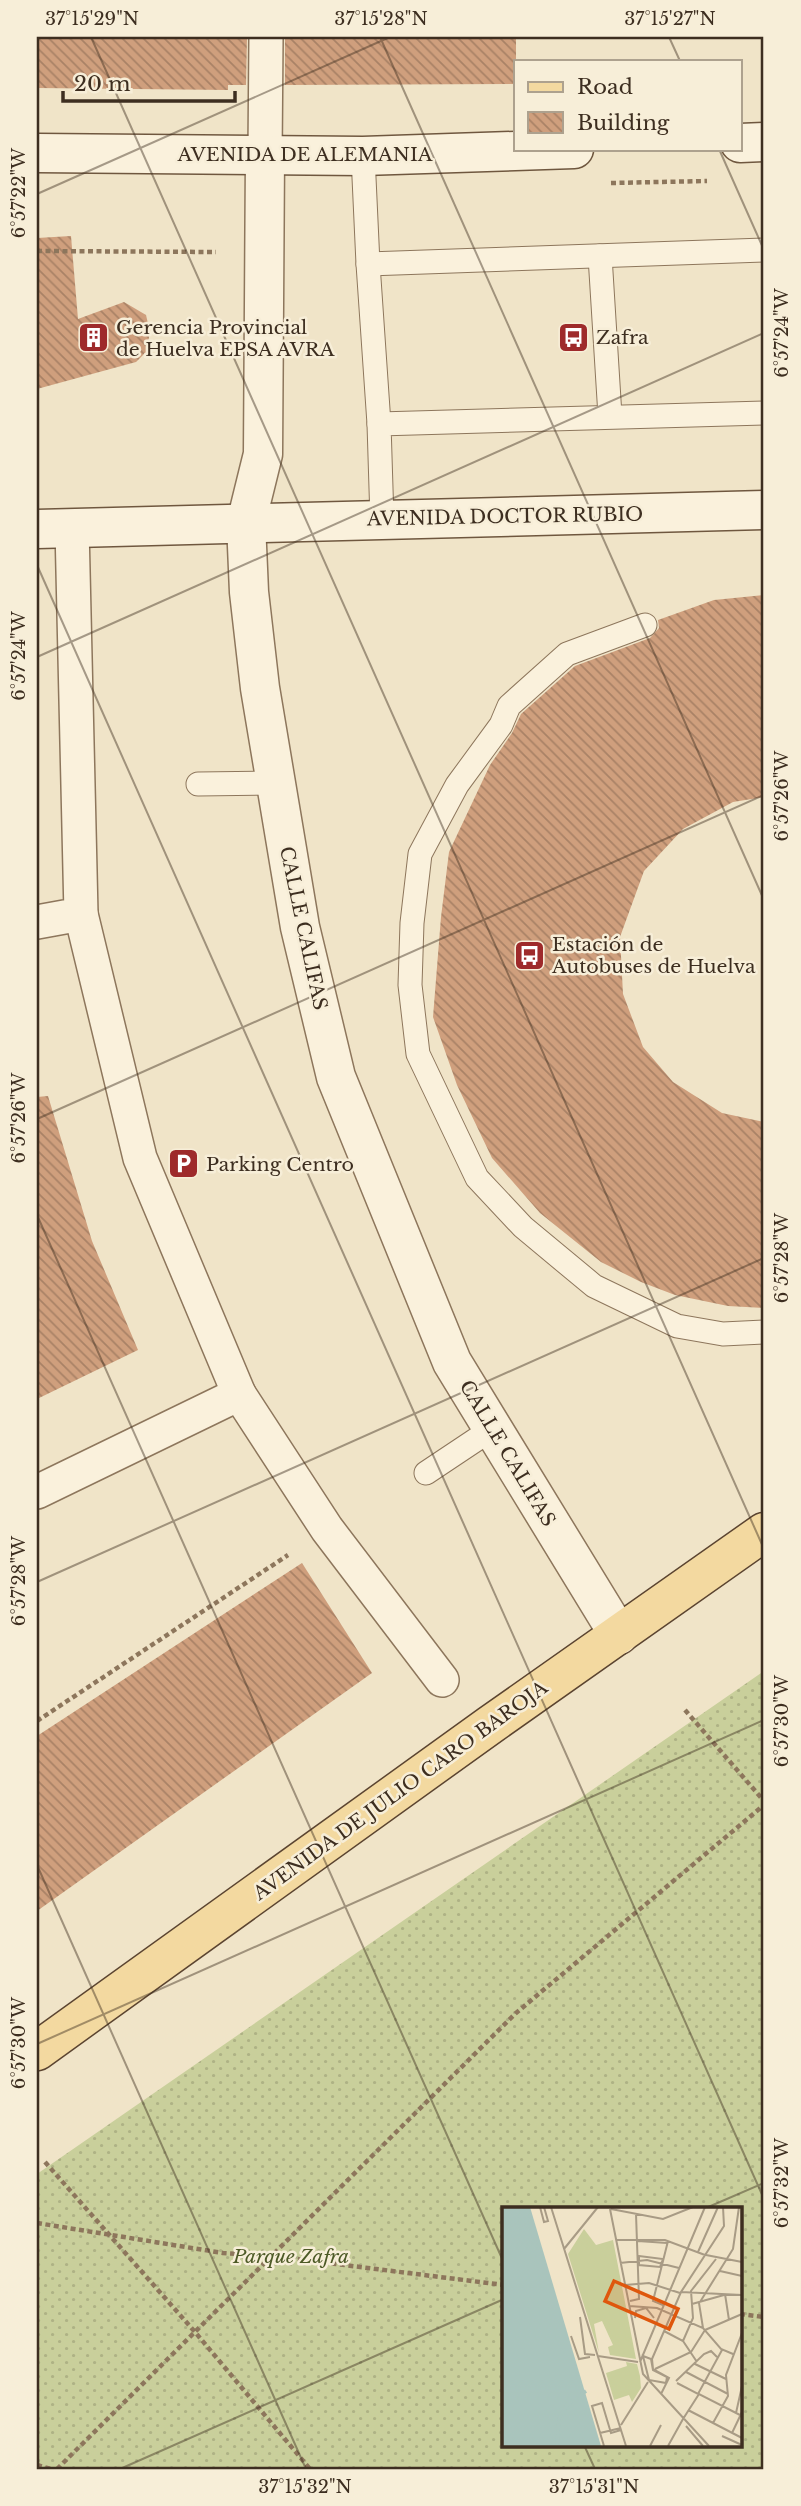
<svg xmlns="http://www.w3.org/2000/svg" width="801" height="2506" font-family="'Libre Baskerville',serif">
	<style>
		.grass { fill: url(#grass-dots); fill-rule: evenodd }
		.building { fill: url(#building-back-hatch) }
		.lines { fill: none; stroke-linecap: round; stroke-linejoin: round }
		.service-casing { stroke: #8d765c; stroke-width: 25 }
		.pedestrian-casing { stroke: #8d765c; stroke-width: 36 }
		.minor-casing { stroke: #8d765c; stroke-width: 41 }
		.secondary-casing { stroke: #6f573f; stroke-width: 41 }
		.primary-casing { stroke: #5b4430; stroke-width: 41 }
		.path { stroke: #8d765c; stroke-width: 4.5; stroke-dasharray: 5 3.5; stroke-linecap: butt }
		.service { stroke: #faf1dc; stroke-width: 23 }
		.pedestrian { stroke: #faf1dc; stroke-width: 33 }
		.minor { stroke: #faf1dc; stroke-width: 38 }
		.secondary { stroke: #faf1dc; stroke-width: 38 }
		.primary { stroke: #f3d9a0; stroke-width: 38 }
		.ticks { fill: none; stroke: #3d2e20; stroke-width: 2; stroke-opacity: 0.45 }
		.labels { text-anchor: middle; stroke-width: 5; stroke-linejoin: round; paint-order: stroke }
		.street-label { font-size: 19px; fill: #3d2e20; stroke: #f7eed8 }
		.poi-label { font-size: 19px; fill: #3d2e20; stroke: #f7eed8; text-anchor: start }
		.park-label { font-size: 19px; font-style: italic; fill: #4d5a26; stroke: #f7eed8 }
		.inset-river { fill: none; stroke: #a9c4bc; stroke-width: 3.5 }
		.inset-road { fill: none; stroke: #a89b85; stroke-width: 2 }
		.view { fill: #df570d; fill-opacity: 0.15; stroke: #df570d; stroke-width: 3.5 }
		.inset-edge { fill: none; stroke: #3d2e20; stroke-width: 3.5 }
		.neatline { fill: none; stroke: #3d2e20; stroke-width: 2.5 }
		.ticks-label { font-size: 18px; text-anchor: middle; fill: #3d2e20 }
	</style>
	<defs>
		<pattern id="grass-dots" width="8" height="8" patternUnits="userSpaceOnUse" patternTransform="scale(1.75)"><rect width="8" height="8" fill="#c9cf9b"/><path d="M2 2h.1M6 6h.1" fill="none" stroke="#aeb285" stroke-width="1.8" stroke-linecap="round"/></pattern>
		<pattern id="building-back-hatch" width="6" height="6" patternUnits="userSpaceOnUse" patternTransform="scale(1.75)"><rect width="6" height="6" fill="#cf9f7d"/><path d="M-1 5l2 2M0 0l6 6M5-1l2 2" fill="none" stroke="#a98266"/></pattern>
	</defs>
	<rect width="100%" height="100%" fill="#f0e4c8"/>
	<path class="grass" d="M764,1671V2469H37V2174ZM504,2208H740V2445H504Z"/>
	<g class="building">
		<path d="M37,37H247L246,85H228V90L37,88Z"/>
		<path d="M285,37H516V84L285,85Z"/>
		<path d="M71,236L78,319L124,302L146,315L150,332L146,352L136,362L37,389V238Z"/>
		<path d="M764,595V797L733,802L683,829L644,871L620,937L623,994L643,1047L673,1082L722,1113L764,1122V1308L728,1306L675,1295L641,1282L601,1262L540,1213L492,1158L457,1085L433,1017L441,917L449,852L490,765L512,733L521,714L575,666L650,638L659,628L658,620L714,600Z"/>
		<path d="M48,1096L92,1241L138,1350L37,1399V1097Z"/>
		<path d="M302,1563L372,1673L37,1911V1736Z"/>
	</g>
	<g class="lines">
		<defs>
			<g id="service">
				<path d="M363,156L368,264L764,250"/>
				<path d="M600,256L610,416"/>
				<path d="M368,264L379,424"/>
				<path d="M382,520L379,424L764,413"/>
				<path d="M645,625L567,654L509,706L501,725L457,785L420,854L412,923L410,985L418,1054L477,1178L523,1227L594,1286L677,1326L723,1334L764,1332"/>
				<path d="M198,784L276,783"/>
				<path d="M426,1473L492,1429"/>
			</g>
			<g id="pedestrian">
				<path d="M265,155L266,37"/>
				<path d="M81,914L140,1158L239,1394"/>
				<path d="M37,922L81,914L72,528"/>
				<path d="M37,1492L239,1394L327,1529L442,1680"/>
			</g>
			<path id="minor" d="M265,155L263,454L246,523L249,592L260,688L300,927L336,1077L452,1362L619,1635"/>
			<g id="secondary">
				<path d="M740,143L764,142"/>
				<path d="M37,153L363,156L574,149"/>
				<path d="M37,529L764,510"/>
			</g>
			<path id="primary" d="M37,2051L490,1725L764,1532"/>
		</defs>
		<use href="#service" class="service-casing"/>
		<use href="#pedestrian" class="pedestrian-casing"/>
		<use href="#minor" class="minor-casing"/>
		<use href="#secondary" class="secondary-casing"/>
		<use href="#primary" class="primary-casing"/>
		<g class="path">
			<path d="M611,183L707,181"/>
			<path d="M37,251L216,252"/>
			<path d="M685,1710L764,1801"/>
			<path d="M37,1721L288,1555"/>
			<path d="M45,2162L195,2332L310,2469"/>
			<path d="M37,2223L223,2253L272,2256L504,2285"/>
			<path d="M740,2314L764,2317"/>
			<path d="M37,2465L51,2469"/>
			<path d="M57,2469L516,2013L764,1805"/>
		</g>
		<use href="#service" class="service"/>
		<use href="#pedestrian" class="pedestrian"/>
		<use href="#minor" class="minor"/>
		<use href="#secondary" class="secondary"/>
		<use href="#primary" class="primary"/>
	</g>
	<path class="ticks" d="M91,37L764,1549M380,37L764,900M669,37L680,61M719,149L764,250M37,194L390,37M37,565L764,2199M37,657L764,333M37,1119L764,795M37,1215L504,2263M37,1582L764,1258M37,1865L306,2469M37,2044L764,1720M706,2208L764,2183M584,2445L595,2469M120,2469L504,2299"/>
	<defs>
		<symbol id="bus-square" viewBox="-11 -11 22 22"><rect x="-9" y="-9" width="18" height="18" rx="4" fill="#9e2a2b" stroke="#f7eed8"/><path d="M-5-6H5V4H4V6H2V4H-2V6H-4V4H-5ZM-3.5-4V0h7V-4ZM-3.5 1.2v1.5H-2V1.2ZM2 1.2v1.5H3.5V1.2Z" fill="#fff"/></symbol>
		<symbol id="building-square" viewBox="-11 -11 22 22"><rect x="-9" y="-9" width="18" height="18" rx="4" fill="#9e2a2b" stroke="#f7eed8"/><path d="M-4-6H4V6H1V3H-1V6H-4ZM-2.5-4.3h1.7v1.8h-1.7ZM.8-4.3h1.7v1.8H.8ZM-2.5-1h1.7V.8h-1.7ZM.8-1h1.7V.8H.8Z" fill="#fff"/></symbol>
		<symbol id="parking-square" viewBox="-11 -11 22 22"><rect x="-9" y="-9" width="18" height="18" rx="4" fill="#9e2a2b" stroke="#f7eed8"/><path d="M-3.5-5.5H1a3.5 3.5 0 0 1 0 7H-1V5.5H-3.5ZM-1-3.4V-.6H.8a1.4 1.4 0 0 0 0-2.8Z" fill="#fff"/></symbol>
	</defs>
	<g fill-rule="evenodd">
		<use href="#bus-square" x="556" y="320" width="35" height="35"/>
		<use href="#building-square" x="76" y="320" width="35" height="35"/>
		<use href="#bus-square" x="512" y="938" width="35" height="35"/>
		<use href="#parking-square" x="166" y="1146" width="35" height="35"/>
	</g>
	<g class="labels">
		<g class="street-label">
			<text x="305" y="161">AVENIDA DE ALEMANIA</text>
			<text transform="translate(505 516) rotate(-1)" y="7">AVENIDA DOCTOR RUBIO</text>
			<text transform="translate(304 928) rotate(78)" y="7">CALLE CALIFAS</text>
			<text transform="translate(508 1453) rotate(59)" y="7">CALLE CALIFAS</text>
			<text transform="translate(400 1790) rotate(-36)" y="7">AVENIDA DE JULIO CARO BAROJA</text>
		</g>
		<g class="poi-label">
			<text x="116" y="334">Gerencia Provincial<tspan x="116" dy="22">de Huelva EPSA AVRA</tspan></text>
			<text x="596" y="344">Zafra</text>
			<text x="552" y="951">Estación de<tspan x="552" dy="22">Autobuses de Huelva</tspan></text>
			<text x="206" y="1171">Parking Centro</text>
		</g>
		<g class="park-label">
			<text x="291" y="2263">Parque Zafra</text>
		</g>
	</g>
	<g transform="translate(502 2207)">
		<rect width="240" height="240" fill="#f0e4c8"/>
		<path d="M82,22L94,38L111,33L134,152L108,148L106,140L111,138L100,114L92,117L97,146L66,47ZM124,155L135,157L138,169L139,181L130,195L127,188L112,193L104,166L125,159Z" fill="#c9cf9b"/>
		<path d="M0,0H28L99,239H0Z" fill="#a9c4bc"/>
		<path class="inset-river" d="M55,239L57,211L65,198L84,184"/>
		<path class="inset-road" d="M38,0L42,15L46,14L42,0M49,0L124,239M108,2L141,167L207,239M109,2L161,12L191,0M114,33H163L203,48M136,34L165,36M62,42L96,0M196,45L216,0M204,48L240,55M137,49L161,52L158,60L137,58ZM118,56L145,53L177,61M218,64L240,69M123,78L147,76L178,86M179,85L240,88M223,87L227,113M128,94L137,92L134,7M198,95L231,42L237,0M197,96L201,121M190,97L222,88M161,98L151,94L166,34M127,99L155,101L201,121L219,142L231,147M78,110L83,147L93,148M133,111L134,104L144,101L152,111M203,123L240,107M162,124L181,134L195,155M69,129L77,152L88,150M181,134L191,111L189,84L214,52M96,149L136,155M141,149L149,152L151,163L165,170L164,176L147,173ZM138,155L203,0M193,157L224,172M153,162L189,145L203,123M184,165L226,187M174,174L202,147L209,144L215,150M175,176L196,187L220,143M159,187L167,171L151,162L150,152L179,85L222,19L221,0M186,203L240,231M234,206L240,179M181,212L197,187L240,209M211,216L226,189L224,168L240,126M119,218L146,175M184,219L201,239M98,226L119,221M230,226L240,205M220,229L240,238M102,239L90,199L100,196L109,226L119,223M148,239L159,218M166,239L181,212"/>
		<path class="view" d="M112,74L176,102L167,122L103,94Z"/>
		<rect width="240" height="240" class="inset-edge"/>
	</g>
	<rect width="801" height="2506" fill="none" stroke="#f7eed8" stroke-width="77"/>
	<rect x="514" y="60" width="228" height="91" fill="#f7eed8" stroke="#ada18e" stroke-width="2"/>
	<rect x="528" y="82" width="35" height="10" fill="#f3d9a0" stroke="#ada18e" stroke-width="2"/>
	<text x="577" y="94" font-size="21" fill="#3d2e20">Road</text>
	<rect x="528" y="112" width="35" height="21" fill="url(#building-back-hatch)" stroke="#ada18e" stroke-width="2"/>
	<text x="577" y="130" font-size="21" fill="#3d2e20">Building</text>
	<path d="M63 91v10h172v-10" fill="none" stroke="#3d2e20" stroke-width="3.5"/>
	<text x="74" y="91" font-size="21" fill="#3d2e20" stroke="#f7eed8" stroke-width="5" paint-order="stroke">20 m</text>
	<rect x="38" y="38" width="724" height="2430" class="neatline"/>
	<g class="ticks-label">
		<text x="92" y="25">37°15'29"N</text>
		<text x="381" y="25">37°15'28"N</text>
		<text x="670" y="25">37°15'27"N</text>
		<text transform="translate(19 193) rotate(-90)" y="6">6°57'22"W</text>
		<text transform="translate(782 333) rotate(-90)" y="6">6°57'24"W</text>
		<text transform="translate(19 656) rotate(-90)" y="6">6°57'24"W</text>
		<text transform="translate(782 796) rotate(-90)" y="6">6°57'26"W</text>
		<text transform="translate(19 1118) rotate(-90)" y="6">6°57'26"W</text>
		<text transform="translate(782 1258) rotate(-90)" y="6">6°57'28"W</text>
		<text transform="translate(19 1581) rotate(-90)" y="6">6°57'28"W</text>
		<text transform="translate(782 1721) rotate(-90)" y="6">6°57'30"W</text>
		<text transform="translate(19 2043) rotate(-90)" y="6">6°57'30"W</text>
		<text transform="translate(782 2183) rotate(-90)" y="6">6°57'32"W</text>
		<text x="305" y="2493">37°15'32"N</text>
		<text x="594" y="2493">37°15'31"N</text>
	</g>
</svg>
